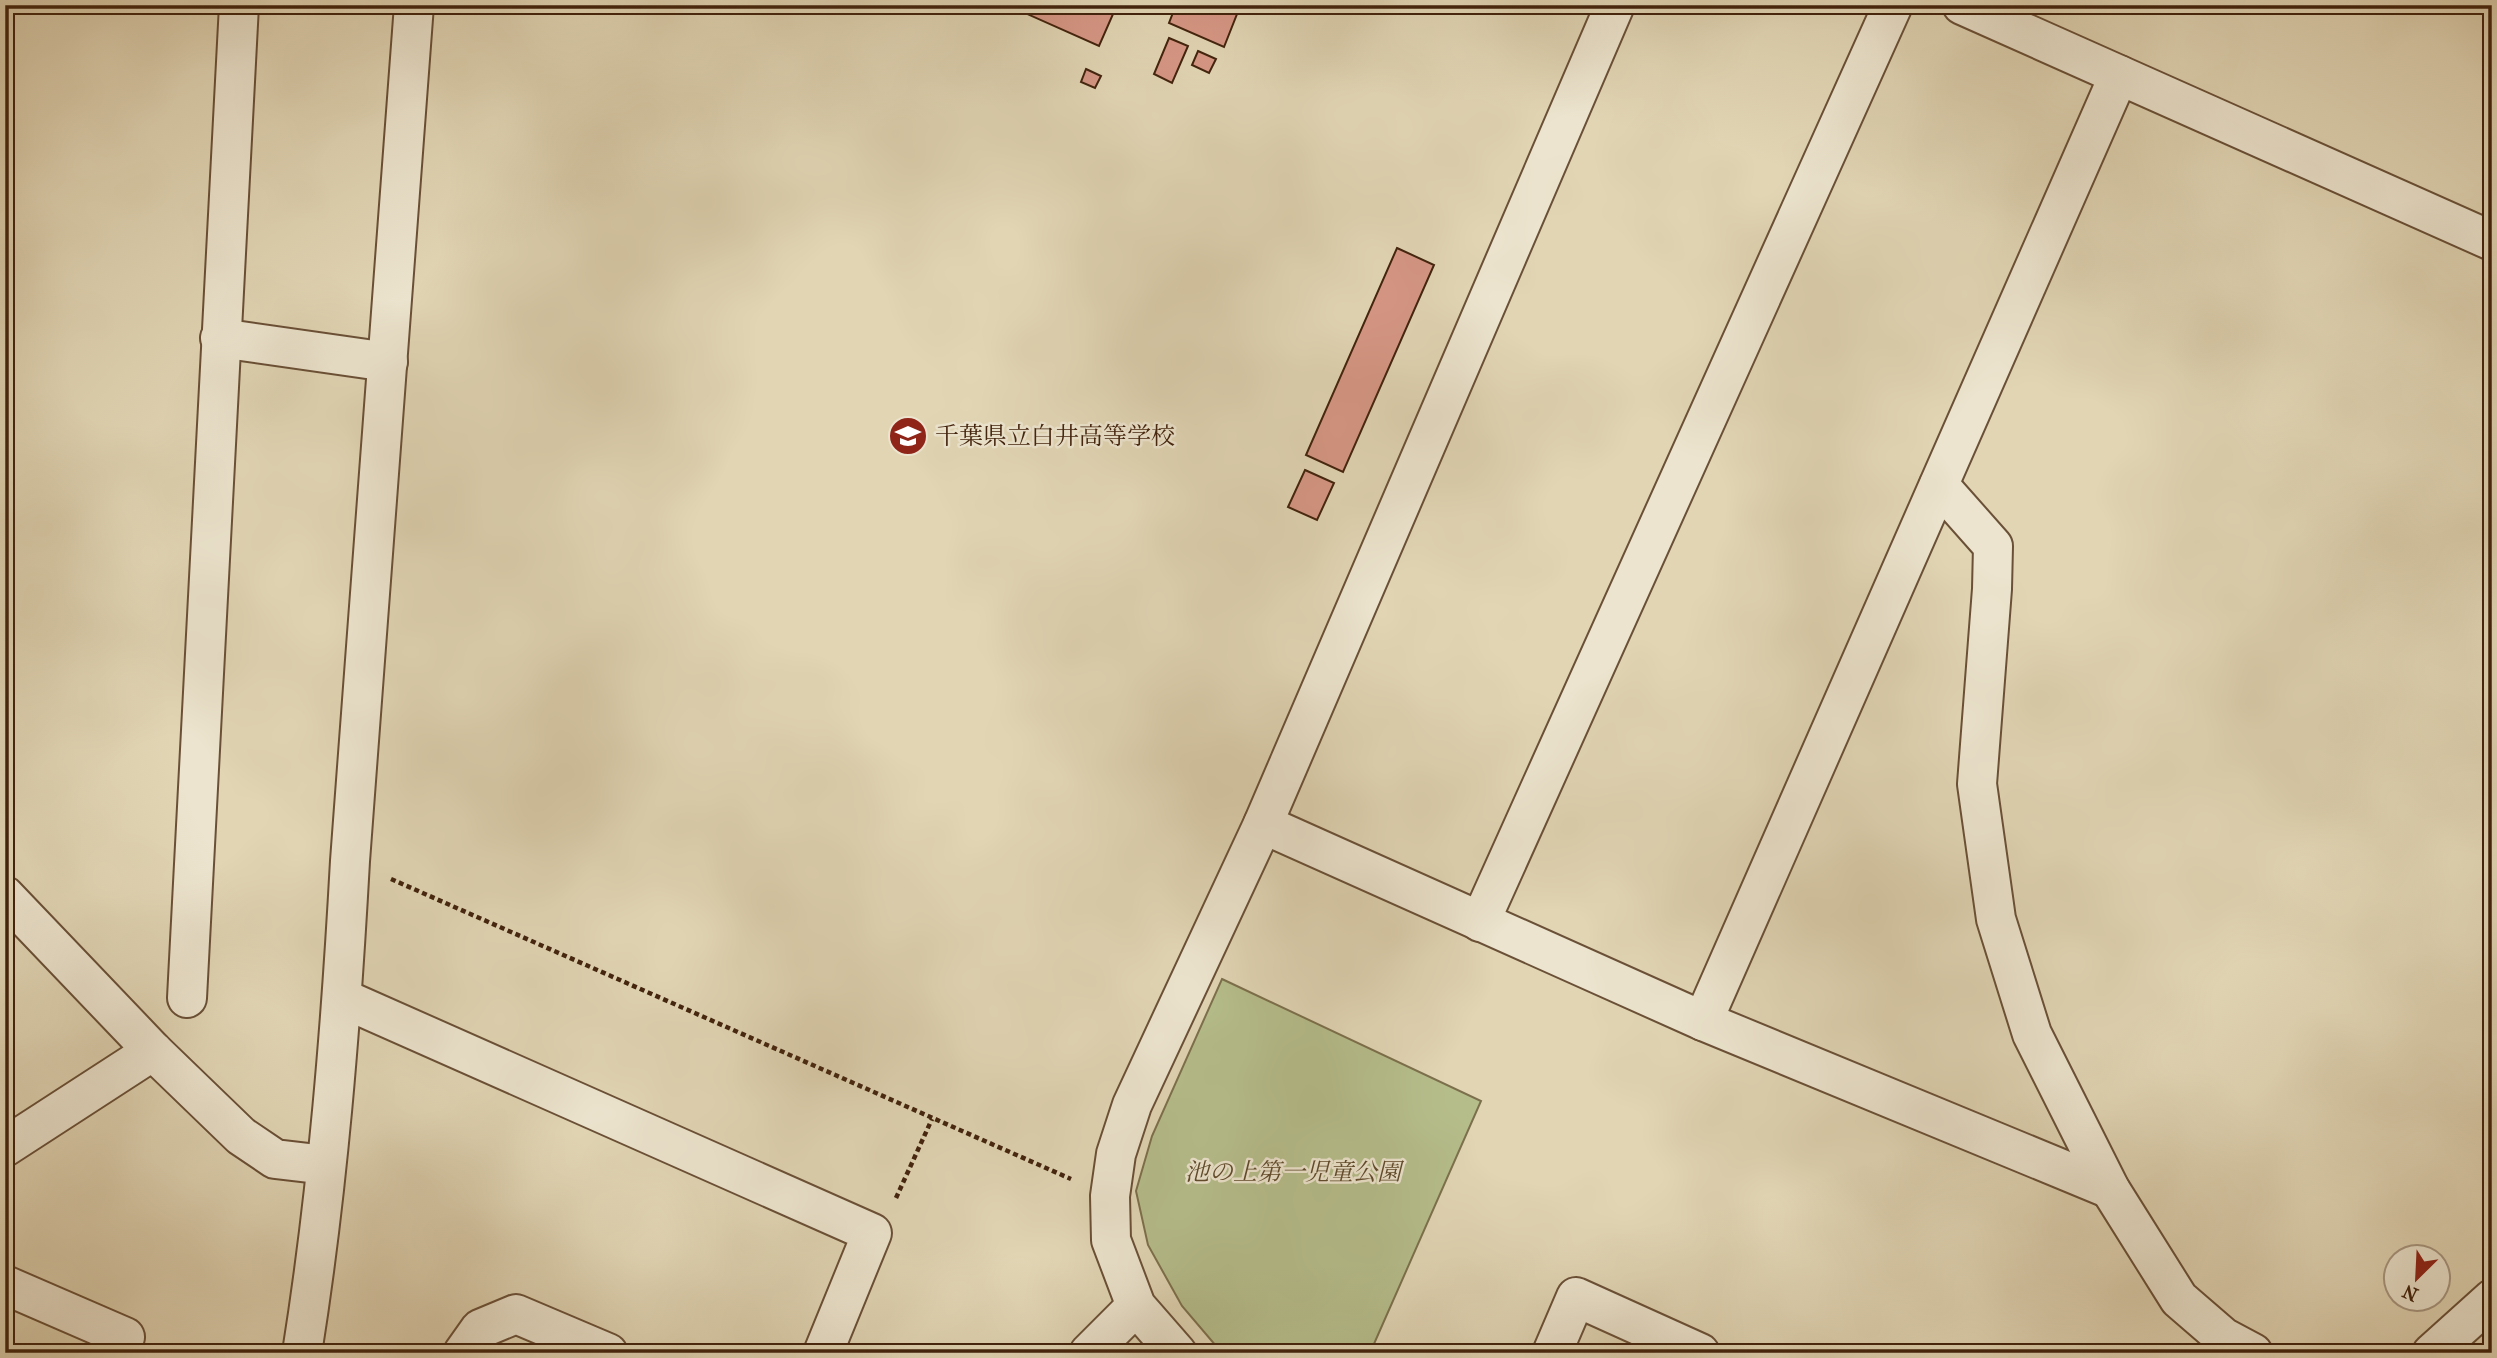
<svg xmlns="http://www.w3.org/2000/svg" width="2497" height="1358" font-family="'IM FELL French Canon','Noto Serif JP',serif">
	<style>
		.green { fill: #b5bd8b; stroke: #7c704c; stroke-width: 2 }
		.building { fill: #d69785; stroke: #42230d; stroke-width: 2 }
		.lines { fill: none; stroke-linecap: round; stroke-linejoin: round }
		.minor-casing { stroke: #6a5037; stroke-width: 42 }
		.path { stroke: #42230d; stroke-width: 4.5; stroke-dasharray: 5 3.5; stroke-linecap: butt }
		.minor { stroke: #ece4ce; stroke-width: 38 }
		.labels { text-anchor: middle; stroke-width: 5; stroke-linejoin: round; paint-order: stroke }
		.poi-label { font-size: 24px; fill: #42230d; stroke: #ece4ce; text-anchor: start }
		.park-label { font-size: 24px; font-style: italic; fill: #5f4a2c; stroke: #ece4ce }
	</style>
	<rect width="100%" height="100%" fill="#e1d5b4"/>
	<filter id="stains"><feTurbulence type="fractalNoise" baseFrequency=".00286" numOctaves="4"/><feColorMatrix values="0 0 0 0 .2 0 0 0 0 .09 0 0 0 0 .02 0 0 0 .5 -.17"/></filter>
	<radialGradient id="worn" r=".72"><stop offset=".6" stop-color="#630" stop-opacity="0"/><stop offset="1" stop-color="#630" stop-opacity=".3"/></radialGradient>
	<path class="green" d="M1222,979L1481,1101L1370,1353H1222L1182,1306L1148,1245L1136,1191L1152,1136Z"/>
	<g class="building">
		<path d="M1007,5H1117L1099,46Z"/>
		<path d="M1176,5H1215L1237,14L1224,47L1169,23Z"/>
		<path d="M1169,38L1188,46L1172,83L1154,74Z"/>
		<path d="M1198,51L1216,59L1209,73L1192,65Z"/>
		<path d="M1086,69L1101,76L1095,88L1081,82Z"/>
		<path d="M1397,248L1434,265L1343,472L1306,455Z"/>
		<path d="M1305,470L1334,483L1317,520L1288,507Z"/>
	</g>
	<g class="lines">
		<defs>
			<g id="minor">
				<path d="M1962,5L2492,241"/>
				<path d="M220,338L388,362"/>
				<path d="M1939,485L1993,546L1992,589L1977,784L1996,919L2032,1034L2110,1189L2179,1299L2223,1337L2253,1353"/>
				<path d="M1263,824L1703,1021L2110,1189"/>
				<path d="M5,896L153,1051L241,1136L275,1159L326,1165"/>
				<path d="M1480,922L1893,5"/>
				<path d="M187,998L239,5"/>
				<path d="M342,998L872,1233L823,1353"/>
				<path d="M1703,1021L2119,75"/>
				<path d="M5,1147L153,1051"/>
				<path d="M5,1285L125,1337L120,1353"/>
				<path d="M302,1353C328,1190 341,1025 350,861L414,5"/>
				<path d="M463,1353L480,1329L516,1314L608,1353"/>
				<path d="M1089,1353L1136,1306"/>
				<path d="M1177,1353L1136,1306L1111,1240L1110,1196L1116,1154L1132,1105L1263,824L1615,5"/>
				<path d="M1552,1353L1576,1297L1700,1353"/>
				<path d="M2432,1353L2492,1299"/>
			</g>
		</defs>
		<use href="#minor" class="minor-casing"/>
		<g class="path">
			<path d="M391,879L1071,1179"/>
			<path d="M896,1198L932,1119"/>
		</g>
		<use href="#minor" class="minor"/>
	</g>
	<defs>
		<symbol id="school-disc" viewBox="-11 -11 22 22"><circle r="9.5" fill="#8f2418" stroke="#ece4ce"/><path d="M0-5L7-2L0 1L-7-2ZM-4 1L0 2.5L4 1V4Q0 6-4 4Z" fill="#fff"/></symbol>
	</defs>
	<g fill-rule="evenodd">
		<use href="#school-disc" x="886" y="414" width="44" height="44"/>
	</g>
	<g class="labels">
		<g class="poi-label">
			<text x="935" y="444">千葉県立白井高等学校</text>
		</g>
		<g class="park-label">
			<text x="1293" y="1180">池の上第一児童公園</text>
		</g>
	</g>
	<rect width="2497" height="1358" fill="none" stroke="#e1d5b4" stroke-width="28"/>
	<rect x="7" y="7" width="2483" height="1344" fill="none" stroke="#42230d" stroke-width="3.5"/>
	<rect x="14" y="14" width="2469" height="1330" fill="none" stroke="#42230d" stroke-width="2"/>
	<g transform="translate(2417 1278) rotate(204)"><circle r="33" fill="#ece4ce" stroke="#a89781" stroke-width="2"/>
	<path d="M0-5L12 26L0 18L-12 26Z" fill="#8f2418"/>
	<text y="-10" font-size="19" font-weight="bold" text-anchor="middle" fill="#42230d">N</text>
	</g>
	<rect width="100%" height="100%" filter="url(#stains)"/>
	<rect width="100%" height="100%" fill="url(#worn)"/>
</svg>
